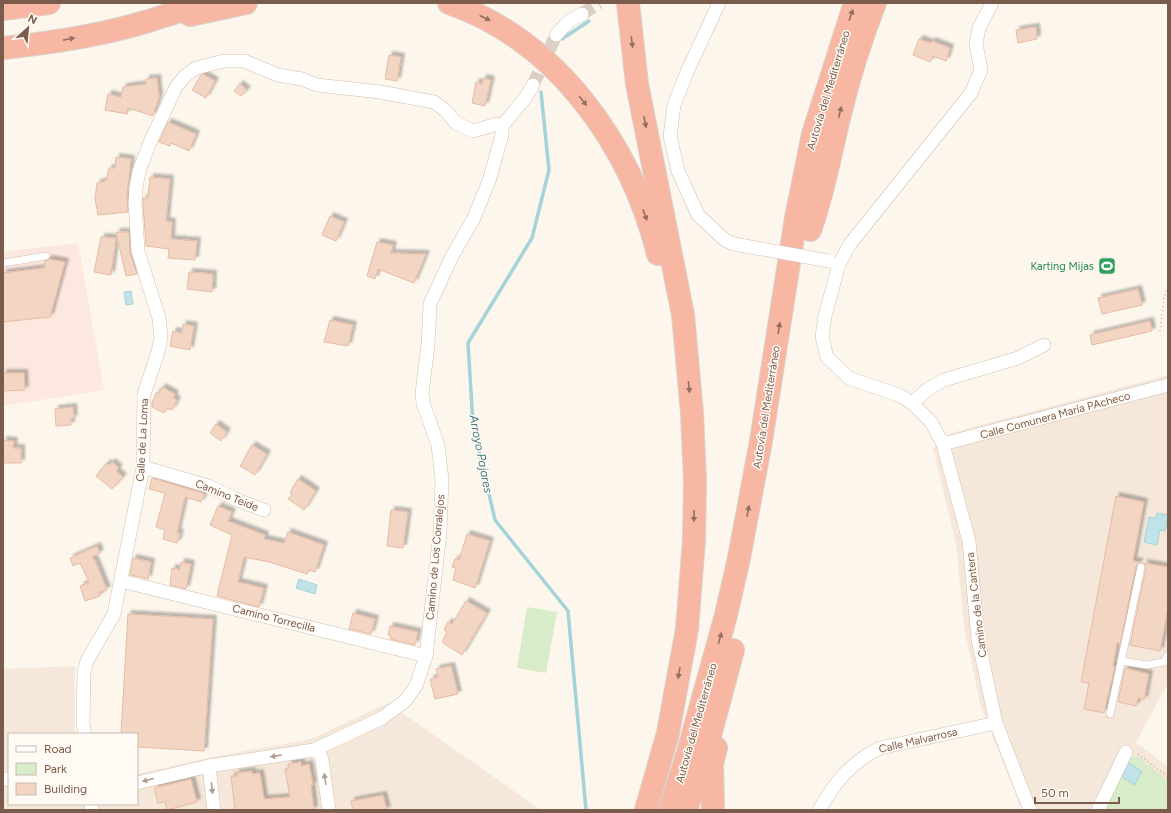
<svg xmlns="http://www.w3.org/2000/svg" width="1171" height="813" font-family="Figtree,sans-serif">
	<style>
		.residential { fill: #f5e8da }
		.commercial { fill: #fde8e0 }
		.green { fill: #d8ecc9 }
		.water { fill: #bfe3e8; stroke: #a5d3da }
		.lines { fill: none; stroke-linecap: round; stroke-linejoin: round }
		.stream { stroke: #a5d3da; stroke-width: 3.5 }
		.building { fill: #f3d5c3; stroke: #e6bba3; filter: url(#shadow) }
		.street-tunnel { stroke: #dcd0c4; stroke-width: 13; stroke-dasharray: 13 6; stroke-linecap: butt }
		.lane-casing { stroke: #d1beb0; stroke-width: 8 }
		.street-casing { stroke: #d1beb0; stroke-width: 14 }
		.highway-casing { stroke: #dad1cd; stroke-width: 24 }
		.path { stroke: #d9b8a5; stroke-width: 2; stroke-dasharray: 1 3; stroke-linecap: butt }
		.lane { stroke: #fff; stroke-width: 7 }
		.street { stroke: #fff; stroke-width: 13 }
		.highway { stroke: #f7b7a3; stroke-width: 22 }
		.street-bridge-casing { stroke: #d1beb0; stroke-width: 14; stroke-linecap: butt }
		.street-bridge { stroke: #fff; stroke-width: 13 }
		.oneway { fill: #936e5e }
		.oneway2 { fill: #af9d94 }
		.labels { text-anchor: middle; stroke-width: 3; stroke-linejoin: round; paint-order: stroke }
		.street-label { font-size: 11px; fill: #7a5c4d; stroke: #fffaf3 }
		.leisure-label { font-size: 11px; fill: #27864d; stroke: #fffaf3; text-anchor: end }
		.water-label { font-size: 12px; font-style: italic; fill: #437c86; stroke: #fffaf3 }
	</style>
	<defs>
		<filter id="shadow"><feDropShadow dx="3.5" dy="-3.5" stdDeviation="1" flood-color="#0004"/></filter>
	</defs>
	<rect width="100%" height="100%" fill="#fdf6ec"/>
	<g class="residential">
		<path d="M1168,375V683L1136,742L1168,767V810H1022L981,707L965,633L956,544L933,448L951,433Z"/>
		<path d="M75,666L74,725L76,734H9V804H137V774L207,758L311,739L388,703L541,810H3V669Z"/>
	</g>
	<path class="commercial" d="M78,243L104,390L3,406V252Z"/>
	<g class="green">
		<path d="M527,607L557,612L546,673L517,668Z"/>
		<path d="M1137,756L1168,781V810H1104L1128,759Z"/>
	</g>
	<g class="water">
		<path d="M131,291L133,304L126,305L124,292Z"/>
		<path d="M1157,513L1168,515L1165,531L1160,530L1157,545L1144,542L1149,517L1156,518Z"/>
		<path d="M299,579L317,585L315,594L296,588Z"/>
		<path d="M1128,762L1142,772L1134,785L1121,776Z"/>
	</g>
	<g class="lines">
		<g class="stream">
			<path d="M562,39L589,21"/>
			<path d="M541,92L549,170L532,238L468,343L473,425L495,520L568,611L586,810"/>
		</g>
	</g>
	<g class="building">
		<path d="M1036,27L1037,39L1018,43L1016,30Z"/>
		<path d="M919,39L931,43L932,41L950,48L946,61L933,56L930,62L913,55Z"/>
		<path d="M389,55L401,57L397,81L385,79Z"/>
		<path d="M203,74L215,81L206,98L192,90L201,75Z"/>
		<path d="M157,78L159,97L153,116L128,108L127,114L105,110L108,94L121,97L123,87L146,84V79Z"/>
		<path d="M483,78L491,80L485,106L472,103L476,82L482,84Z"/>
		<path d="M240,84L247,90L241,96L234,91Z"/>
		<path d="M168,122L196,134L189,151L171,143L170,146L159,142Z"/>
		<path d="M116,157L131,159L127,196L128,212L98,215L95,199L97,183L106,181L109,168H115Z"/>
		<path d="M150,177L170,179L166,221L172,222L171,239L197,241L195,260L168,258L169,249L146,246L143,203V198H148Z"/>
		<path d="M330,216L344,222L336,241L322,235Z"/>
		<path d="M116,232H129L130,253L137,274L126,276Z"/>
		<path d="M101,237L116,238L111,275L94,272Z"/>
		<path d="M377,242L393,245L391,253L426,254L414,283L378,269L375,279L367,276Z"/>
		<path d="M50,259L65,262L50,317L3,322V273L44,268L45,261Z"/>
		<path d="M189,272L213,274L212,292L187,289Z"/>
		<path d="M1138,289L1142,305L1102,314L1098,298Z"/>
		<path d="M330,320L353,325L348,346L324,342Z"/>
		<path d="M1150,321L1152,331L1092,345L1090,335Z"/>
		<path d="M183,324L194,326L190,350L170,346L173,331L182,333Z"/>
		<path d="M3,373H24L25,390L3,391Z"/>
		<path d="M162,387L175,394L173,398L177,400L172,410L167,408L164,413L152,407V402L157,392L159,393Z"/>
		<path d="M73,407L74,418L71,419V425L56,426L55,409Z"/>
		<path d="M216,424L227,432L221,441L210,433Z"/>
		<path d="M3,440L14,441L13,448H21V463H3Z"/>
		<path d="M252,445L267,454L255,475L240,466Z"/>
		<path d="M112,462L119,468L116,471L123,477L112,489L96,476L107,463L109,465Z"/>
		<path d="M152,478L205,494L201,502L185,497L177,533H180L177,543L163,539L165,530L156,527L165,493L149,489Z"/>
		<path d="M298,479L316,491L304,510L288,499L292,494L290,492Z"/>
		<path d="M1116,496L1144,502L1133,561L1140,562L1136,566L1120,644L1117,643L1113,666H1115L1104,713L1084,709L1089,683L1081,682Z"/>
		<path d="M218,506L232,512L228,521L265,535L264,539L284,543L288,532L324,545L315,572L309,570L307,574L269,562L244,557L238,582L264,588L259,607L217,596L232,535L210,525Z"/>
		<path d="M391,510L408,512L403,548L387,546Z"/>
		<path d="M467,534L490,541L475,588L453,580L456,568L452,567L455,559L459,560Z"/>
		<path d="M97,546L100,553L92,557L95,560L107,590L99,592L100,596L85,601L80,586L89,582L80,563L73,566L70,558Z"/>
		<path d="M133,558L151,562L148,579L130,575Z"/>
		<path d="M181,562L191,564L186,589L170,585L172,568L180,570Z"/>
		<path d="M1143,563L1168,567V608L1160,651L1130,645L1146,568Z"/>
		<path d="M466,601L487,613L462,655L443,643V640L447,632L444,630L448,622L452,624Z"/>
		<path d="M353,613L375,619L371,634L349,629Z"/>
		<path d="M128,614L213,619L204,751L137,747V734H121Z"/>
		<path d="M390,626L418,632L415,645L390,639L391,636L388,635Z"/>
		<path d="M451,666L458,694L435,699L430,679L438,677L436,669Z"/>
		<path d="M1125,668L1149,674L1144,700L1138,698L1136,706L1118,702Z"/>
		<path d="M301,762V766L309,764L313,785H311L314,810H235L231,776H237L236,773L252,771V774L260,773L264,799L290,797L285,769L289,768L288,764Z"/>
		<path d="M191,779L197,802L167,810L165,802L158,803L154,788Z"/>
		<path d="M383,795L387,810H353L351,801Z"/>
	</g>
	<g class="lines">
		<g class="street-tunnel">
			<path d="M582,14L599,3"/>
			<path d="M533,85L556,35"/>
		</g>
		<defs>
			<g id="lane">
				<path d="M3,263L46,256"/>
				<path d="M1121,661L1147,665L1164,662L1168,655"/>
				<path d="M1110,714L1141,567"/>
			</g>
			<g id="street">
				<path d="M719,3L687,72L674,105L670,136L678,171L698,215L725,240L734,244"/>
				<path d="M992,3L979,28L976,44L981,70L971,93L850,244L839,264L825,316L822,337L827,357L849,378L901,396L912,403L931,422L943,444L969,541L978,639L996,723L1030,810"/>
				<path d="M556,35L568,22L582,14"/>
				<path d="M502,126L526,97L533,85"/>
				<path d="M912,403L928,389L944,380L1018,358L1044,345"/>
				<path d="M943,444L1168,385"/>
				<path d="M143,467L208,486L240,501L264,510"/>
				<path d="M121,581L426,656"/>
				<path d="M85,734L83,724L84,672L87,661L114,614L143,467L144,394L158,352L161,337L159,318L138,251L135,203L136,187L139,171L151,140L176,87L185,76L196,68L224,61H244L278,75L302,79L317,85L380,92L434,102L445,110L456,123L473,131L497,124L502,126V135L489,181L473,220L452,256L430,304L428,345L422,393L423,403L438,445L442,480L440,532L426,656L416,686L405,701L382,718L314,750L209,766L137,783"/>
				<path d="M314,750L320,754L322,760L329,810"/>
				<path d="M209,766L214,810"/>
				<path d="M3,779H9"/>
				<path d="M91,804L92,810"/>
				<path d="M819,810C835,782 851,762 880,748L996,723"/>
				<path d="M1098,810L1126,752"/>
			</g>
			<g id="highway">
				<path d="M449,3C558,41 631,146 658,254"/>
				<path d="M628,3L637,84L683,315L692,413L695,482L694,540L687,629L668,733L646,810"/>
				<path d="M3,9L49,3"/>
				<path d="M190,15L246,3"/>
				<path d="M3,48C50,43 99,36 145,22C165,16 185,9 206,3"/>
				<path d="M810,230C824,192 830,154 840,114C849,77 861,39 875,3"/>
				<path d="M670,810L688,752L726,615L739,558L761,441L796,218L813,134L855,3"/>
				<path d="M686,810L707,747L733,650"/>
				<path d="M713,810L712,764L716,748"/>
			</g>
		</defs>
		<use href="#lane" class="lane-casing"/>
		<use href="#street" class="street-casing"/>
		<use href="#highway" class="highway-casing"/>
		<g class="path">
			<path d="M1160,331L1164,298L1168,287"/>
			<path d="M1138,754L1168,777"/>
		</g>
		<use href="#lane" class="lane"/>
		<use href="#street" class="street"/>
		<use href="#highway" class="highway"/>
		<defs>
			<path id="street-bridge" d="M734,244L829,261"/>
		</defs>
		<use href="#street-bridge" class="street-bridge-casing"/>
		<use href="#street-bridge" class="street-bridge"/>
	</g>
	<defs><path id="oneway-solid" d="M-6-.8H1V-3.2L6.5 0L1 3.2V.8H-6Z"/></defs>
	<g class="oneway">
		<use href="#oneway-solid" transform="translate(851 15) rotate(-71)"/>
		<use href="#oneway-solid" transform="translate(485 18) rotate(25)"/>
		<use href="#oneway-solid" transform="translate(69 39) rotate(-11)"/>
		<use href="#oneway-solid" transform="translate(632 42) rotate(83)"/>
		<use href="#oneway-solid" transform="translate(583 101) rotate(51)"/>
		<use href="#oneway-solid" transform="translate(840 112) rotate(-76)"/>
		<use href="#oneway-solid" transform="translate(645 122) rotate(79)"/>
		<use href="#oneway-solid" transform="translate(645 215) rotate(70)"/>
		<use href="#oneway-solid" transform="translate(779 328) rotate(-81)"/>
		<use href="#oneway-solid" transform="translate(689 387) rotate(84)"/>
		<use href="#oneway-solid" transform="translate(748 511) rotate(-79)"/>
		<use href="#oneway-solid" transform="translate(694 516) rotate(91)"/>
		<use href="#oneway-solid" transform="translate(720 638) rotate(-75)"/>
		<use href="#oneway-solid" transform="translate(679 673) rotate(100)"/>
	</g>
	<g class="oneway2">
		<use href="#oneway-solid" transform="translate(276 756) rotate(171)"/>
		<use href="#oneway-solid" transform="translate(325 779) rotate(-99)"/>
		<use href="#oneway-solid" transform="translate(148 780) rotate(166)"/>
		<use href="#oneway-solid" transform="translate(212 788) rotate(83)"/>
	</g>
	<defs>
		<symbol id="stadium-square" viewBox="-11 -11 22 22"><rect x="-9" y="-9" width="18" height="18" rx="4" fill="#2e9e5b" stroke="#fffaf3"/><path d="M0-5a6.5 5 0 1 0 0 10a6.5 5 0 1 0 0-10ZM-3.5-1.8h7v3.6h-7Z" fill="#fff"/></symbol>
	</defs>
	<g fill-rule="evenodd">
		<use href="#stadium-square" x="1097" y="256" width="20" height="20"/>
	</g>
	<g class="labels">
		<g class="street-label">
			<text transform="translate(828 90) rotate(-73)" y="4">Autovía del Mediterráneo</text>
			<text transform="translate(766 407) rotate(-81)" y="4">Autovía del Mediterráneo</text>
			<text transform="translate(1055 415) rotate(-15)" y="4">Calle Comunera María PAcheco</text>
			<text transform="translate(142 440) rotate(-87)" y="4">Calle de La Loma</text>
			<text transform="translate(227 495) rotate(22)" y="4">Camino Teide</text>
			<text transform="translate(435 557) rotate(-85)" y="4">Camino de Los Corralejos</text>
			<text transform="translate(976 605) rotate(-97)" y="4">Camino de la Cantera</text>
			<text transform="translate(274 618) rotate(14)" y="4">Camino Torrecilla</text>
			<text transform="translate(696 723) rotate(-74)" y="4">Autovía del Mediterráneo</text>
			<text transform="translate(918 740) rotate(-13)" y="4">Calle Malvarrosa</text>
		</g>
		<g class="leisure-label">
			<text x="1094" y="270">Karting Mijas</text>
		</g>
		<g class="water-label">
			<text transform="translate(481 454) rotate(79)" y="4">Arroyo Pajares</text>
		</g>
	</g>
	<rect width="1171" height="813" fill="none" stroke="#7a5c4d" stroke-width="8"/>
	<rect x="8" y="733" width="130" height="72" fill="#fffaf3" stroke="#cabbb1"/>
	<rect x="16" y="746" width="20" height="6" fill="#ffffff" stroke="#cabbb1"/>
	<text x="44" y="753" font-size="12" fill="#7a5c4d">Road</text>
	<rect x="16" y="763" width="20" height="12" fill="#d8ecc9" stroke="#cabbb1"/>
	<text x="44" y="773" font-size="12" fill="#7a5c4d">Park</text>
	<rect x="16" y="783" width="20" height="12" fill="#f3d5c3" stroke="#cabbb1"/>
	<text x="44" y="793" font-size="12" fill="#7a5c4d">Building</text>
	<g transform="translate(28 28) rotate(27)" stroke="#fffaf3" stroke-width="3" paint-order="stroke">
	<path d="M0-3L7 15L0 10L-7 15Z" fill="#7a5c4d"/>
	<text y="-6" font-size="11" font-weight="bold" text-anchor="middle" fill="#7a5c4d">N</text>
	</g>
	<path d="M1035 797v6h84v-6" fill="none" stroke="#7a5c4d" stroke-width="2"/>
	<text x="1041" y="797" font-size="12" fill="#7a5c4d" stroke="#fffaf3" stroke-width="3" paint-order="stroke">50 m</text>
</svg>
